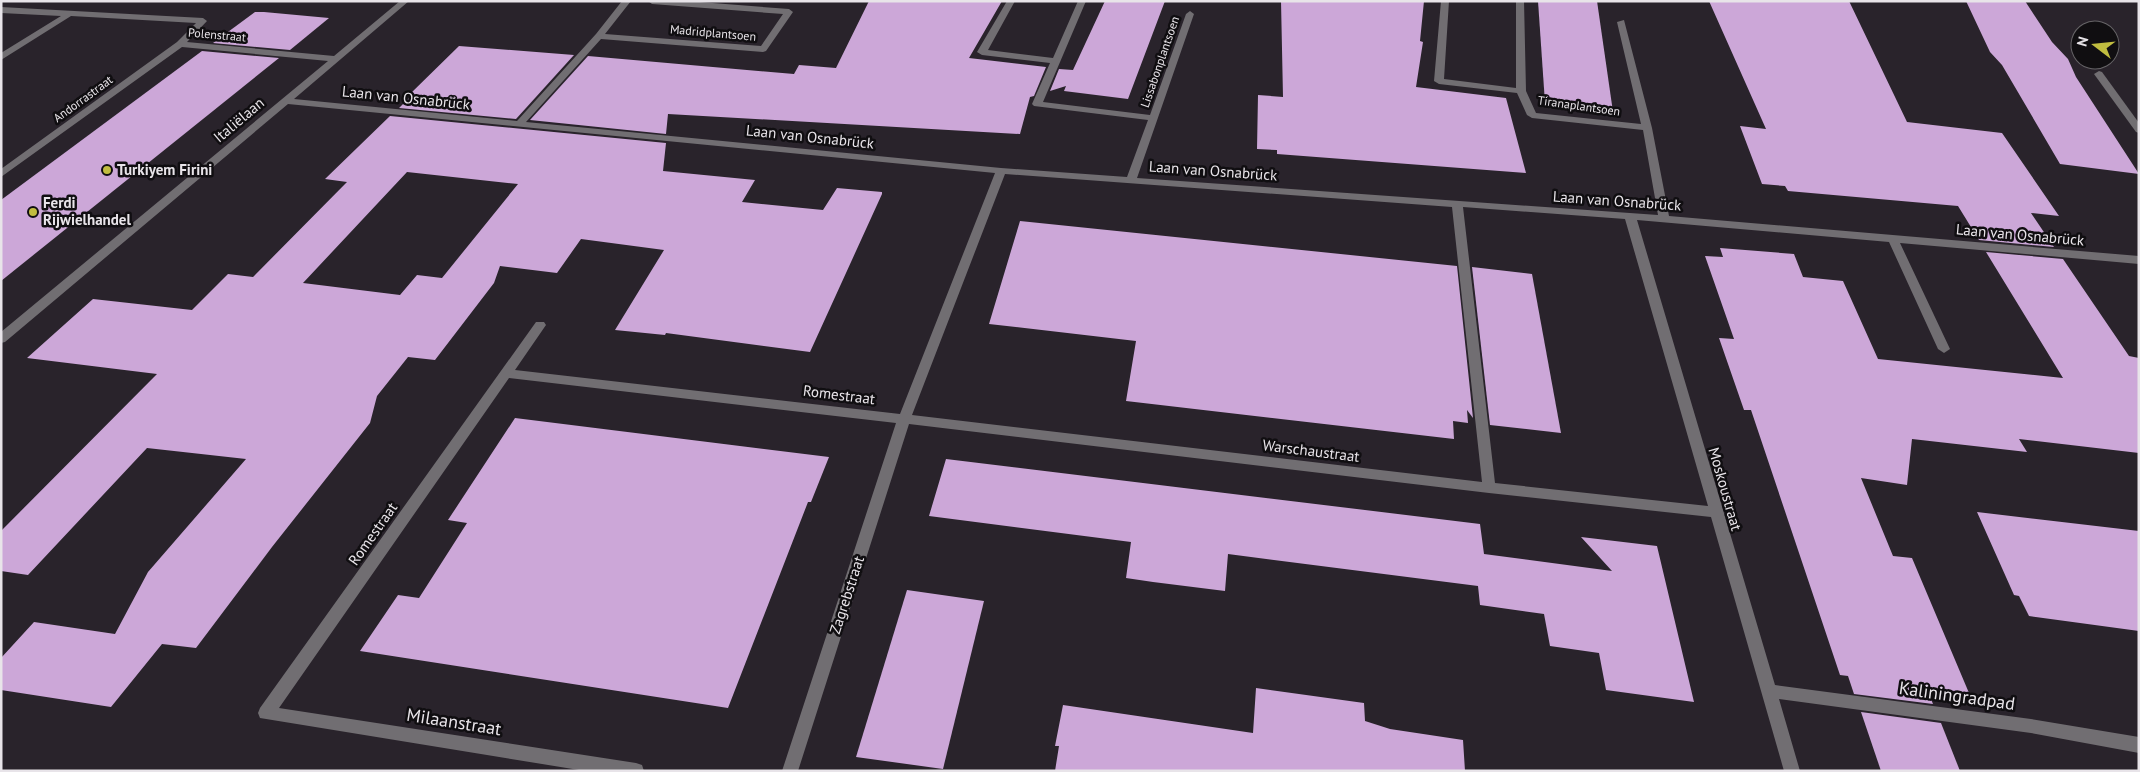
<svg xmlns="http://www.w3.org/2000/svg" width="2140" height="772" font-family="'PT Sans',sans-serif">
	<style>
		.building { fill: #cca7d8; fill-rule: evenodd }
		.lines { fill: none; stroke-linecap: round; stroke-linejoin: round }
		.minor { fill: #716e72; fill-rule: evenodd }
		.poi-dot { fill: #c1bd40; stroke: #100e11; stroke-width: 2 }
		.labels { text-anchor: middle; stroke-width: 5; stroke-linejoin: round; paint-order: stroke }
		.far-street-label { font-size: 12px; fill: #e8e4e9; stroke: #100e11 }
		.street-label { font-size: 15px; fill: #e8e4e9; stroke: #100e11 }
		.poi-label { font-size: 15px; font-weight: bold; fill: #e8e4e9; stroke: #100e11; text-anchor: start }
		.near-street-label { font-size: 18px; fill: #e8e4e9; stroke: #100e11 }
	</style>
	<rect width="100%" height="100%" fill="#29232b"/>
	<g class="building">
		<path d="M869,1H1002L969,58L1046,67L1034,96L1030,97L1020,134L668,114L666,134L530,120L588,56L794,74L799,65L836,68Z"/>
		<path d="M1105,1H1165L1128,99L1064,91L1066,86L1050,91L1059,69L1073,70Z"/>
		<path d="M1281,1H1424L1420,41L1423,42L1416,87L1506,98L1526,173L1277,154V150L1257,149L1258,95L1283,97Z"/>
		<path d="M1538,1H1597L1613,112L1545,103Z"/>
		<path d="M1709,1H1849L1907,122L2002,133L2059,216L2031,213L2054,247L1979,240L1958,206L1788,191L1785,186L1762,184L1740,126L1766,129Z"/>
		<path d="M1966,1H2025L2052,42L2068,59L2076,77L2139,174L2060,164L2002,65L1990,52Z"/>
		<path d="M255,12H264L329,18L290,50L213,43Z"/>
		<path d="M459,46L574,55L516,119L399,108L413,94H410Z"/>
		<path d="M202,51L279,58L1,281V200Z"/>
		<path d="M390,116L666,143L663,171L755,180L742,202L823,210L837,188L882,192V194L810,352L666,333L665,335L615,330L664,250L581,239L557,273L500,266L494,283L435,360L408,357L377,396L370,423L272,547L196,648L162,644L111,707L1,690V658L34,622L115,634L148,572L246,459L147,448L28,575L1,571V531L157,374L27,358L93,299L192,310L228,274L253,277L347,182L325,179ZM407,172L518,184L442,278L417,275L400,295L303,283Z"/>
		<path d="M1020,221L1457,266L1473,418L1467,410L1468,423L1453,421L1454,439L1126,401L1136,341L989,324Z"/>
		<path d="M1720,248L1794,254L1803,277L1843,281L1878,359L2063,378L1986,252L2063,259L2129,356L2139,358V453L2019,439L2027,452L1912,439L1907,485L1861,478L1893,556L1912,558L1969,693L1926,687L1933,704L1854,694L1848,676L1840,675L1751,410H1744L1719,338L1734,339L1705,256L1723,257Z"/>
		<path d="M1472,267L1532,274L1561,433L1490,425Z"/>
		<path d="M515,418L829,457L811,502H808L728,708L360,651L398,595L419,598L467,523L448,520Z"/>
		<path d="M946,459L1480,524L1484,554L1612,571L1581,537L1657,546L1694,702L1606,690L1599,653L1550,646L1544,614L1480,605L1478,586L1228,554L1225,591L1153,582L1126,578L1131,542L929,516Z"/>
		<path d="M1977,512L2139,531V631L2029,616L2019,596L2014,595Z"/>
		<path d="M907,590L984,601L943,769L856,757Z"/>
		<path d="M1256,688L1364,703L1365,721L1390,729L1463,740L1465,771H1055L1059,746H1055L1063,705L1253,733Z"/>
		<path d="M1861,712L1941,723L1960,771H1881Z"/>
	</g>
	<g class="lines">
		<g class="minor">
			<path d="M400,1H409L294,99L517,121L596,34L622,1H631L605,34L761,46L783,14L652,4L648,1H687L789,9L793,12L766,51L763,52L601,39L526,122L1001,168L1127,177L1148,120L1034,106L1032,104L1050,63L982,55L977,52L1007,1H1015L988,50L1053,58L1078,1H1086L1043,102L1150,115L1186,14L1190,11L1194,14L1137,178L1658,215L1643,130L1532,118L1527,115L1517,93L1439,84L1434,81L1441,1H1449L1444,79L1516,88V1H1524L1526,91L1536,113L1641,124L1617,22L1624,20L1652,128L1669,216L2139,256V264L1900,243L1950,349L1944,353L1938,349L1889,242L1637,220L1775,685L2031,719L2139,737V753L2031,733L1779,699L1800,771H1784L1711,517L1489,493L909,424L798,771H782L896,423L509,378L279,708L636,763L642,765L644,771H585L260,718L258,713L260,708L536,322H544L546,325L515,370L900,414L995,173L288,104L5,342L1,343V332L328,61L182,47L1,177V169L177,42L196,23L71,16L1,60V53L61,16L1,13V7L203,18L207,21L187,42L334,56ZM1005,174L1452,207L1482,482L912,415ZM1463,207L1625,219L1708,506L1495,483Z"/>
			<path d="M2099,71L2102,72L2139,123V133L2136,132L2094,74Z"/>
		</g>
	</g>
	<g class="poi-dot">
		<circle cx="107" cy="170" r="5"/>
		<circle cx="33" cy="212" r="5"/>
	</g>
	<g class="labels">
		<g class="far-street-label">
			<text transform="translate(713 33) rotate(5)" y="4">Madridplantsoen</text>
			<text transform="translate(217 35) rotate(5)" y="4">Polenstraat</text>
			<text transform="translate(1160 62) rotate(-71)" y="4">Lissabonplantsoen</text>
			<text transform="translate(83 99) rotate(-36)" y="4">Andorrastraat</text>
			<text transform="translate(1579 106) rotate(8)" y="4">Tiranaplantsoen</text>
		</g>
		<g class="street-label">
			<text transform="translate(406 98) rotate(6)" y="5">Laan van Osnabrück</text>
			<text transform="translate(239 120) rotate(-40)" y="5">Italiëlaan</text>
			<text transform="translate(810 137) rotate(6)" y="5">Laan van Osnabrück</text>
			<text transform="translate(1213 171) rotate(4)" y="5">Laan van Osnabrück</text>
			<text transform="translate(1617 201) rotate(4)" y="5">Laan van Osnabrück</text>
			<text transform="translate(2020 235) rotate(5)" y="5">Laan van Osnabrück</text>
			<text transform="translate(839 395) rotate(7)" y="5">Romestraat</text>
			<text transform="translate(1311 451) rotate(7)" y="5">Warschaustraat</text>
			<text transform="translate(1725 489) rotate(74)" y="5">Moskoustraat</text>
			<text transform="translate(373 534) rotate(-55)" y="5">Romestraat</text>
			<text transform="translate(847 595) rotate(-72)" y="5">Zagrebstraat</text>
		</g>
		<g class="poi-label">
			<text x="117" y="175">Turkiyem Firini</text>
			<text x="43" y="208">Ferdi<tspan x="43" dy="17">Rijwielhandel</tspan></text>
		</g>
		<g class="near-street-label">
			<text transform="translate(1957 696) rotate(8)" y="6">Kaliningradpad</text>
			<text transform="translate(454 722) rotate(9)" y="6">Milaanstraat</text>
		</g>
	</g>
	<rect width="2140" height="772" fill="none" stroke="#e8e4e9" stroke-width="5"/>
	<g transform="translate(2095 45) rotate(286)"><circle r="24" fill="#100e11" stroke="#666467"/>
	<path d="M0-4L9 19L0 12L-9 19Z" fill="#c1bd40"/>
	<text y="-8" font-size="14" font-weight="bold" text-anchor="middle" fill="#e8e4e9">N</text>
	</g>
</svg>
